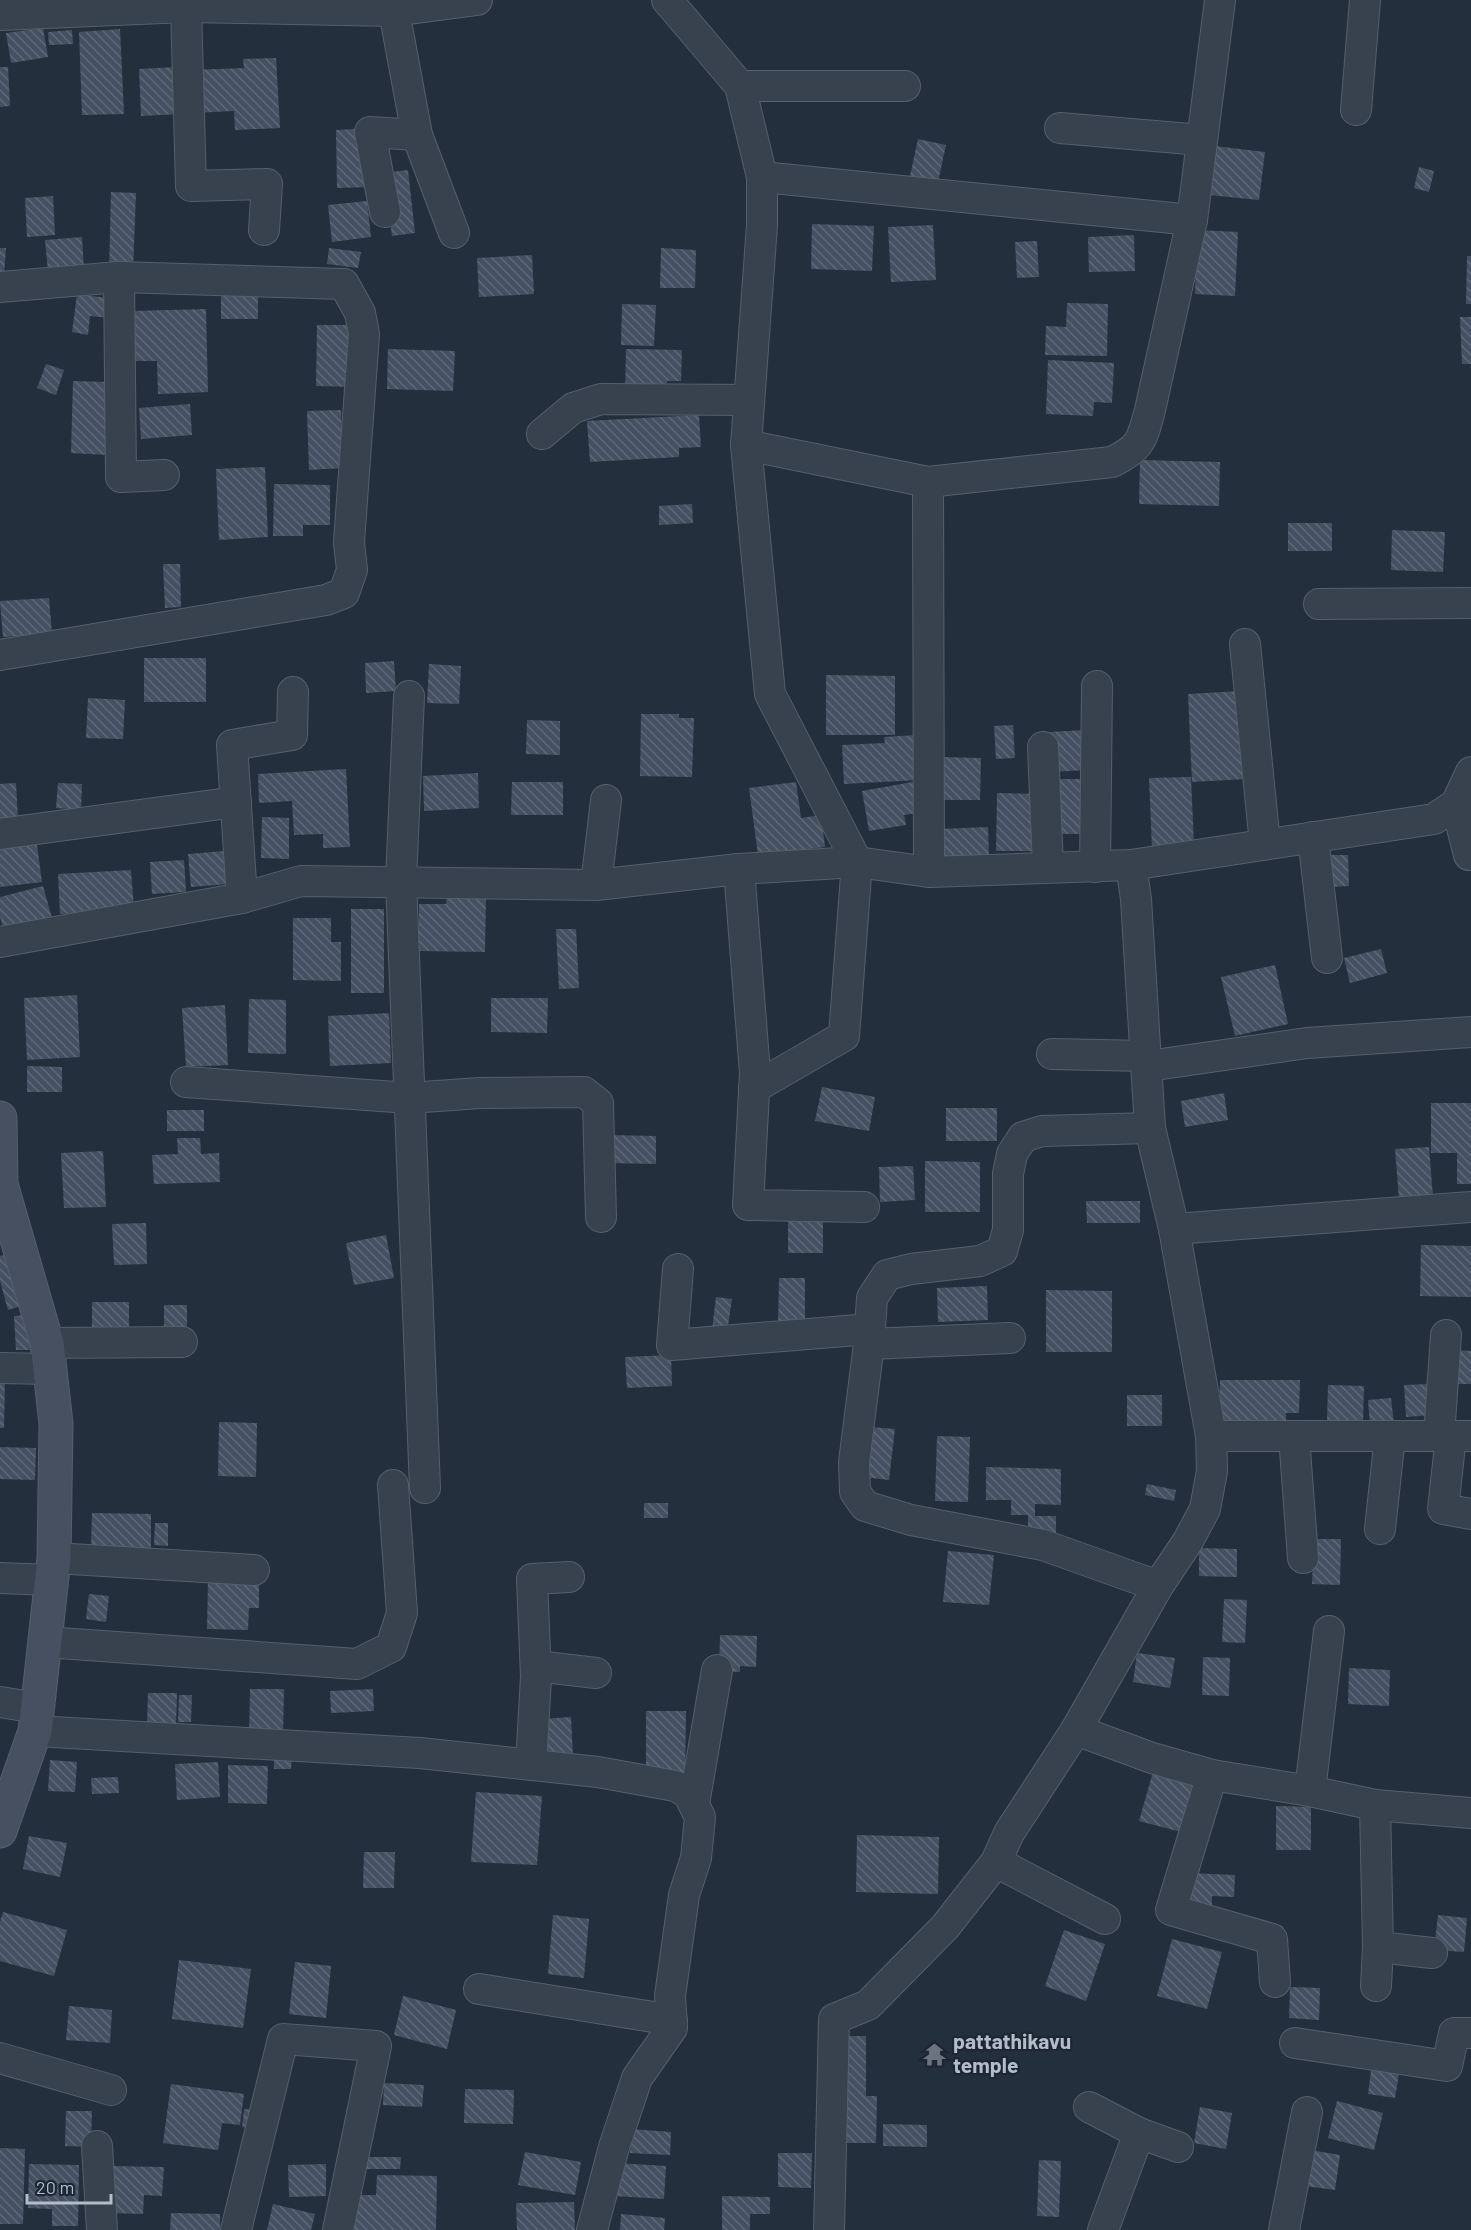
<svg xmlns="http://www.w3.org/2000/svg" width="1471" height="2230" font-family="Barlow,sans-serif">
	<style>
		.building { fill: url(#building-back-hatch) }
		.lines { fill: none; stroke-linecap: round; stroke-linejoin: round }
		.street-casing { stroke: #565f6c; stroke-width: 32 }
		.secondary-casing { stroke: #565f6c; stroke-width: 35 }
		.street { stroke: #38414e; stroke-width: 30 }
		.secondary { stroke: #465061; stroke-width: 33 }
		.labels { text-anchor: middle; stroke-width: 4.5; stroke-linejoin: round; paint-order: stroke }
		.poi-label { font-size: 21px; font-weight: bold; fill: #b4bcc9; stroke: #1d2633; text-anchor: start }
	</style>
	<defs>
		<pattern id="building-back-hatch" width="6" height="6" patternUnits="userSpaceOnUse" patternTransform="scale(1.5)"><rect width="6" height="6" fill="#455162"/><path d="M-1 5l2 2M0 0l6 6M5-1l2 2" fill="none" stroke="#5d6877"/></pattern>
	</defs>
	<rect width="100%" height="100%" fill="#242f3e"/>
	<g class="building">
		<path d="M43,28L48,57L11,63L6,33Z"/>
		<path d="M120,29L124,114L82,115L79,32Z"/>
		<path d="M72,30L73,44L49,45L48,32Z"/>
		<path d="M276,58L280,128L235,130L234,111L193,113L191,70L244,68L243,59Z"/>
		<path d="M0,67H8L10,106L0,107Z"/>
		<path d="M177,67L180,114L141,116L139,69Z"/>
		<path d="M370,128L372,187L337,188L336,130Z"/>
		<path d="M918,139L946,145L938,182L910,176Z"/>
		<path d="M1215,146L1265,152L1259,200L1209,195Z"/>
		<path d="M1419,167L1434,171L1429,192L1414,188Z"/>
		<path d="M408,170L415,233L392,236L384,173Z"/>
		<path d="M111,192L136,193L133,271H109Z"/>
		<path d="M53,196L55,235L27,237L25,198Z"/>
		<path d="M367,201L371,237L332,242L328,205Z"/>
		<path d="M812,224L874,226L872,271L811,269Z"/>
		<path d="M933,225L936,280L891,282L888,227Z"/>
		<path d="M1197,230L1238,232L1235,296L1195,294Z"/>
		<path d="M1134,235L1135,271L1089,272L1088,237Z"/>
		<path d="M82,237L84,268L48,271L45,240Z"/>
		<path d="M1037,241L1039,277L1017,278L1015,242Z"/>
		<path d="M0,248H6L4,276H0Z"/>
		<path d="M329,248L361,252L358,268L327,264Z"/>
		<path d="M661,248L696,250L695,288H660Z"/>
		<path d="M532,255L534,294L479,297L477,258Z"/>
		<path d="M1467,256H1471V304H1466Z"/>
		<rect x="221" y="285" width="37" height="34"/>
		<path d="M77,294L114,299L111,318L90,316L88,335L72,332Z"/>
		<path d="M1067,303L1108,304L1107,356L1045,355L1046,326L1066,327Z"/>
		<path d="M622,304L656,305L654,346L621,345Z"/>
		<path d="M206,309L208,392L158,394L157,361H133L131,311Z"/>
		<path d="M1460,317H1471V364H1462Z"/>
		<path d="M317,325H352V387L316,386Z"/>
		<path d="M388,349L455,351L453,391L387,389Z"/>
		<path d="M626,349L682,350L681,381H667L666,395H625Z"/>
		<path d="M1048,360L1114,363L1112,403L1094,402L1093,416L1046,414Z"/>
		<path d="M46,364L64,370L56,395L37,388Z"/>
		<path d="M73,381L109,382L107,455L71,453Z"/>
		<path d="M190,404L192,435L141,439L139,408Z"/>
		<path d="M341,410L343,468L309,470L307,411Z"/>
		<path d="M699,415L701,447L679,448V457L590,462L587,421Z"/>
		<path d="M1140,460L1220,462L1219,506L1139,504Z"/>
		<path d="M265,467L268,537L219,540L216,469Z"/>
		<path d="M274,484L330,485V525H303V536H273Z"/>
		<path d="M692,504L693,523L659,525V506Z"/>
		<rect x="1288" y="523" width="44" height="28"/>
		<path d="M1392,530L1445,532L1443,572L1391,570Z"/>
		<path d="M163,564H180L181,607L165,608Z"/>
		<path d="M49,598L52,634L3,637L0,601Z"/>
		<rect x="144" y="658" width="62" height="44"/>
		<path d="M394,661L396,691L366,693L365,663Z"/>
		<path d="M429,664L461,666L459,704L427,703Z"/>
		<path d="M826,675L895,676V735H826Z"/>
		<path d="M1241,691L1246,779L1192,782L1188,694Z"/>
		<path d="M88,698L125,700L123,739L86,738Z"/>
		<path d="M641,714H679V718H694L692,777L640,776Z"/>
		<path d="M527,720L560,721V755L526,754Z"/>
		<path d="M1013,725L1015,758L996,759L994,726Z"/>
		<path d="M1085,730L1088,770L1052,772L1049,732Z"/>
		<path d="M916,735L919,780L844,784L842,745L885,743L884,737Z"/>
		<path d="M940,757L981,758L980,800H940Z"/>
		<path d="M346,769L350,847L323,848V834L294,835L292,801L259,803L258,774Z"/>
		<path d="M478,773L479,808L424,811L423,776Z"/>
		<path d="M1191,777L1194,846L1152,848L1149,778Z"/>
		<path d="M1055,779H1086V834H1054Z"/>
		<path d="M918,781L923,812L904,815L906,825L869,831L862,791Z"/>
		<path d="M512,782H563V815H511Z"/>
		<path d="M796,782L801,818L821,815L825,847L758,855L749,788Z"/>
		<path d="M16,783L18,819L0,820V784Z"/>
		<path d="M58,783L82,784L81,810L56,808Z"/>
		<path d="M997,793L1038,794L1037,851H996Z"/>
		<path d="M262,817L289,818V859L261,858Z"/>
		<path d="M988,827L989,859L940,861L939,829Z"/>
		<path d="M36,838L42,882L0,887V843Z"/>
		<path d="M237,850L240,883L191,887L188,854Z"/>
		<path d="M1328,855H1348L1349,886L1330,887Z"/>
		<path d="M184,860L186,892L152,894L150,862Z"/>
		<path d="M131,870L134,910L60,914L58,874Z"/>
		<path d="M43,886L52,918L4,931L0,917V897Z"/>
		<path d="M447,895L486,896L485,952L419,951V904H446Z"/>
		<rect x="351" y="909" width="33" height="84"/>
		<path d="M293,918H331V942H341V981L293,980Z"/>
		<path d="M556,929H576L579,988L559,989Z"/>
		<path d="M1381,949L1387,973L1350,983L1344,958Z"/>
		<path d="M1275,965L1288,1024L1235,1036L1221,977Z"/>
		<path d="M77,995L80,1057L27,1060L24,998Z"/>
		<path d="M491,998H548L547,1033L491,1032Z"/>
		<path d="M249,999L286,1000V1054L248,1053Z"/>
		<path d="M225,1005L228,1065L186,1067L182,1008Z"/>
		<path d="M389,1013L391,1063L330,1066L328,1016Z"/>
		<path d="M27,1066L62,1067V1092H27Z"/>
		<path d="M822,1087L875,1097L869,1131L815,1121Z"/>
		<path d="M1224,1093L1228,1120L1185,1127L1181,1101Z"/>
		<path d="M1431,1103H1471V1184H1457V1153H1431Z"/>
		<rect x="946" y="1108" width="51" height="33"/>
		<rect x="167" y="1110" width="37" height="21"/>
		<path d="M608,1135L656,1136V1164L608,1163Z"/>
		<path d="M177,1138H200L201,1154L219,1153L220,1182L154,1184L152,1155L178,1154Z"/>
		<path d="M1429,1147L1433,1197L1399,1199L1395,1149Z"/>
		<path d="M103,1151L106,1207L64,1208L61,1153Z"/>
		<path d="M925,1161L980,1162V1212H925Z"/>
		<path d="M913,1166L915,1200L880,1202L879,1167Z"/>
		<path d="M1086,1201H1140V1223H1087Z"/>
		<rect x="788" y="1219" width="35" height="34"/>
		<path d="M146,1223L147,1264L114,1265L112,1224Z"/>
		<path d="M386,1235L394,1278L354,1285L346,1243Z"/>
		<path d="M1421,1245L1471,1246V1297L1420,1296Z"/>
		<path d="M11,1253L25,1305L8,1310L0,1281V1256Z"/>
		<path d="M779,1278H805V1326L778,1325Z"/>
		<path d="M987,1286L988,1320L938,1322L937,1288Z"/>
		<path d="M1046,1290L1112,1291V1352H1046Z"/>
		<path d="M716,1297L732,1299L727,1332L712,1330Z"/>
		<rect x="92" y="1302" width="37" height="26"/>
		<path d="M164,1305H187V1327L164,1326Z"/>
		<path d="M29,1315L31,1350H16L14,1316Z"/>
		<path d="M1457,1350L1471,1351V1384H1456Z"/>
		<path d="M671,1355L672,1386L627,1388L625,1357Z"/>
		<path d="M0,1378H5L4,1428H0Z"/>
		<path d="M1220,1380H1300L1299,1413H1286V1428L1219,1427Z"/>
		<path d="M1431,1384L1433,1415L1406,1417L1404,1385Z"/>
		<path d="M1328,1385L1364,1386L1363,1424L1327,1422Z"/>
		<rect x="1127" y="1395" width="35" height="31"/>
		<path d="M1391,1398L1394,1424L1370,1426L1368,1400Z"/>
		<path d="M219,1422L257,1423L256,1477L218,1476Z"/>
		<path d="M869,1427L895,1429L889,1480L863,1477Z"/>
		<path d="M937,1436L970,1437L968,1502L935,1501Z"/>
		<path d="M0,1447L36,1448L35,1480L0,1479Z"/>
		<path d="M986,1467L1061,1469V1505L1035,1504V1516H1056V1536H1028V1515H1011V1500H986Z"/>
		<path d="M1147,1484L1176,1490L1174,1501L1145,1495Z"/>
		<rect x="644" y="1503" width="24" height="15"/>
		<path d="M92,1513L151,1514V1552L91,1551Z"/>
		<path d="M155,1523H168V1546L154,1545Z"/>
		<path d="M1314,1539H1341L1340,1585L1312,1584Z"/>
		<path d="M1199,1548L1237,1549V1577L1199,1576Z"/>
		<path d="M948,1551L994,1555L989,1605L943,1602Z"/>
		<path d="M208,1580L259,1581V1608H249L248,1630L207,1629Z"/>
		<path d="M89,1594L109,1596L106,1622L86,1619Z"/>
		<path d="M1224,1599L1247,1600L1245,1643L1222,1642Z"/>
		<path d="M720,1635L757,1636L756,1667L740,1666V1672L719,1671Z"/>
		<path d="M1137,1653L1175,1658L1170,1688L1133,1682Z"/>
		<path d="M1203,1657L1230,1658L1229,1696L1202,1695Z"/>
		<path d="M1349,1668L1390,1670L1389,1706L1348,1704Z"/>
		<path d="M250,1689H284L283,1738L249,1737Z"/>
		<path d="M373,1689L374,1711L331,1713L330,1691Z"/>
		<path d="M148,1693H177L176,1725L147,1724Z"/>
		<path d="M179,1695H192L191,1722H178Z"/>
		<path d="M646,1711H686L685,1775H646Z"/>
		<path d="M571,1717L573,1758L542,1760L540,1719Z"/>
		<path d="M274,1758H292L291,1769H274Z"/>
		<path d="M50,1760L77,1762L75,1792L48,1791Z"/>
		<path d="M218,1762L220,1797L177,1800L175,1764Z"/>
		<path d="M228,1765L268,1766L267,1804L228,1803Z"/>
		<path d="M1155,1765L1200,1777L1185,1833L1139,1821Z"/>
		<path d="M118,1777L119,1793L92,1794L91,1778Z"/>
		<path d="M476,1792L542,1796L537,1865L471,1862Z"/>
		<path d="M1276,1806L1311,1807V1850H1276Z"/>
		<path d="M857,1835L939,1837L938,1894L856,1892Z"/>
		<path d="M29,1836L67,1843L60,1877L23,1869Z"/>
		<path d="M364,1852H395L394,1888H363Z"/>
		<path d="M1189,1873L1235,1875L1234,1897L1212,1896V1906L1188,1905Z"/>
		<path d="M3,1912L67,1930L54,1976L0,1961V1922Z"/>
		<path d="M553,1915L589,1919L584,1978L548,1974Z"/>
		<path d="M1438,1915L1467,1918L1464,1952L1434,1950Z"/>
		<path d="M1064,1930L1105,1944L1086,2001L1045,1986Z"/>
		<path d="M1172,1939L1222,1952L1207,2009L1157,1996Z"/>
		<path d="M179,1960L251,1969L243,2028L172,2019Z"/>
		<path d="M295,1962L331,1966L326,2018L289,2014Z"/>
		<path d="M1290,1987L1320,1988L1319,2020L1289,2018Z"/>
		<path d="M403,1996L456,2010L447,2049L394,2035Z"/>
		<path d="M69,2006L112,2010L110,2043L66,2040Z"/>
		<path d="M841,2036H866V2096H877L876,2143H841Z"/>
		<path d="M1372,2063L1400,2067L1395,2098L1368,2094Z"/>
		<path d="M384,2083L424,2085L422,2107L383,2105Z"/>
		<path d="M171,2084L244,2094L240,2125L222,2123L218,2150L163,2143Z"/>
		<path d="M465,2089L514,2090L513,2124L464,2123Z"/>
		<path d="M1337,2101L1383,2113L1374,2150L1328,2138Z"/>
		<path d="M1200,2107L1232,2113L1226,2149L1194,2143Z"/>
		<path d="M244,2109L257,2110L255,2129L242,2127Z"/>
		<path d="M66,2111H92L91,2147L65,2146Z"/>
		<path d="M883,2124L927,2125V2147L883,2146Z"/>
		<path d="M631,2129L671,2132L670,2155L630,2153Z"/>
		<path d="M0,2148L25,2149L23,2224H0Z"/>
		<path d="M1310,2150L1340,2155L1335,2190L1305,2186Z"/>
		<path d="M525,2152L581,2162L575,2195L518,2185Z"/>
		<path d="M778,2153H812L811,2188L778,2187Z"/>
		<path d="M366,2157H401L400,2169H366Z"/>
		<path d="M1039,2160L1061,2161L1059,2217L1037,2216Z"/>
		<path d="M617,2163L666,2166L664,2199L615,2196Z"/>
		<path d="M29,2164L79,2165L78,2226H52V2209L28,2208Z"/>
		<path d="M326,2164V2196L289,2197L288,2165Z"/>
		<path d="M111,2166L164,2167L162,2196L144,2195L143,2214L109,2213Z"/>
		<path d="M377,2175L437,2176L436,2230H351L352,2195H376Z"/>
		<path d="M722,2196L770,2197V2214H750V2230H722Z"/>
		<path d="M574,2202L575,2230H517L516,2203Z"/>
		<path d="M273,2204L315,2214L311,2230H267Z"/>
		<path d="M171,2213L220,2214V2230H170Z"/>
		<path d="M621,2214L665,2218L664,2230H620Z"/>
	</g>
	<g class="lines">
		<defs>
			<g id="street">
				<path d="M667,0L740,86L762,177V225L746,445L770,694L857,862L844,1036L754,1088"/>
				<path d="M186,7L191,186L267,184L264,230"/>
				<path d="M394,11L417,135L454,233"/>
				<path d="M0,15L186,7L394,11L477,0"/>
				<path d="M740,86H905"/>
				<path d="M1356,110L1365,0"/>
				<path d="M1060,128L1202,140"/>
				<path d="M762,177L1192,220"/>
				<path d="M385,212L370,132L417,135"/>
				<path d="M119,277L121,477L164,475"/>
				<path d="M0,287L119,277L344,284L360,313L364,334L349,542L352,570L344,593L326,600L0,655"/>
				<path d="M542,434L573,408L601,399L749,400"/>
				<path d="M746,445L928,482L1112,462C1141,448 1142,440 1150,410L1192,220L1220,0"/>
				<path d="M928,482L929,872"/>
				<path d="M1319,604L1471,603"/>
				<path d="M1245,644L1265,844"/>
				<path d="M409,696L401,881L425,1488"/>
				<path d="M1043,747L1048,866"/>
				<path d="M1456,804L1469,855H1471"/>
				<path d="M0,834L236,802"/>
				<path d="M1313,837L1327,958"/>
				<path d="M1131,865L1434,819L1456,804L1471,772"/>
				<path d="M1095,867L1097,686"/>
				<path d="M739,869L755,1073L748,1205L864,1207"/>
				<path d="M596,885L606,800"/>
				<path d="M242,898L232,745L292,735L293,692"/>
				<path d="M0,942L242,898L301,881L596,885L739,869L857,862L929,872L1131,865L1136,899L1150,1128L1174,1229L1211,1436L1212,1471L1205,1509L1188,1541L1158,1586L1076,1730L1009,1833L996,1862L945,1927L868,2005L834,2019L829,2230"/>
				<path d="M1052,1054L1146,1056"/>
				<path d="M1148,1066L1307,1043L1471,1032"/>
				<path d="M186,1082L409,1098L480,1093L584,1092L598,1103L601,1217"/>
				<path d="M1150,1128L1042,1131L1023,1137L1012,1154L1008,1174V1230L1002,1251L980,1261L911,1269L887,1275L872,1298L869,1344L854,1462L855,1492L865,1506L911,1520L1043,1545L1158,1586"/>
				<path d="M1174,1229L1471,1207"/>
				<path d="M678,1269L672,1345L870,1329"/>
				<path d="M47,1343L182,1342"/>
				<path d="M869,1344L1010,1338"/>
				<path d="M0,1368L49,1369"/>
				<path d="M1211,1436H1471"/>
				<path d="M1294,1436L1303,1558"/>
				<path d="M1439,1436L1446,1335"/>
				<path d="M1451,1436L1443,1509L1471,1514"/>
				<path d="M1380,1529L1390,1436"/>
				<path d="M54,1558L254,1570"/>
				<path d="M0,1578L51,1580"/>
				<path d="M45,1642L357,1664L391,1647L402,1613L393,1485"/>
				<path d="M536,1666L596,1673"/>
				<path d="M0,1702L38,1708"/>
				<path d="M1076,1730L1152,1758L1212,1775L1310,1791L1375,1805L1471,1813"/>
				<path d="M35,1731L420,1753L598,1772L675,1786L688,1793L700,1817L696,1858L684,1895L670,1996L672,2028L637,2078L614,2147L592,2230"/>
				<path d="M531,1765L536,1677L532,1579L569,1577"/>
				<path d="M1212,1775L1171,1910L1272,1939L1275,1982"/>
				<path d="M1310,1791L1329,1631"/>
				<path d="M694,1804L717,1670"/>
				<path d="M1375,1805L1378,1947L1376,1986"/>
				<path d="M996,1862L1105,1919"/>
				<path d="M1378,1947L1432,1953"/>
				<path d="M479,1989L672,2020"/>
				<path d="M1295,2043L1447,2066L1454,2033H1471"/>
				<path d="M0,2058L111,2090"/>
				<path d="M1089,2107L1139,2133"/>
				<path d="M97,2146L102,2230"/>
				<path d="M236,2230L283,2039L376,2046L338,2230"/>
				<path d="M1103,2230L1139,2133L1178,2147"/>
				<path d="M1284,2230L1307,2112"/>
			</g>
			<path id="secondary" d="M0,1118L1,1184L47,1343L56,1424L54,1558L35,1731L0,1831"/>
		</defs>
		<use href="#street" class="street-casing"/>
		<use href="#secondary" class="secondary-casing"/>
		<use href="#street" class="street"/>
		<use href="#secondary" class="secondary"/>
	</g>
	<defs>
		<symbol id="temple-bare" viewBox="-9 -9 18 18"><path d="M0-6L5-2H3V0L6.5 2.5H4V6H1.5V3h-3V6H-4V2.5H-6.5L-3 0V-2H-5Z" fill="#6b7280" stroke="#1d2633" stroke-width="2.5" paint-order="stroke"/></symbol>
	</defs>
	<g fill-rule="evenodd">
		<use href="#temple-bare" x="918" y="2038" width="33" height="33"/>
	</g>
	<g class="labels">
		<g class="poi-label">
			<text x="953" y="2049">pattathikavu<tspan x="953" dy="24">temple</tspan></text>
		</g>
	</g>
	<path d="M27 2194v9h84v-9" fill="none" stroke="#b4bcc9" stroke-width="3"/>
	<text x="36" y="2194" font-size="18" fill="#b4bcc9" stroke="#1d2633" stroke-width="4.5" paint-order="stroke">20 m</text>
</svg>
